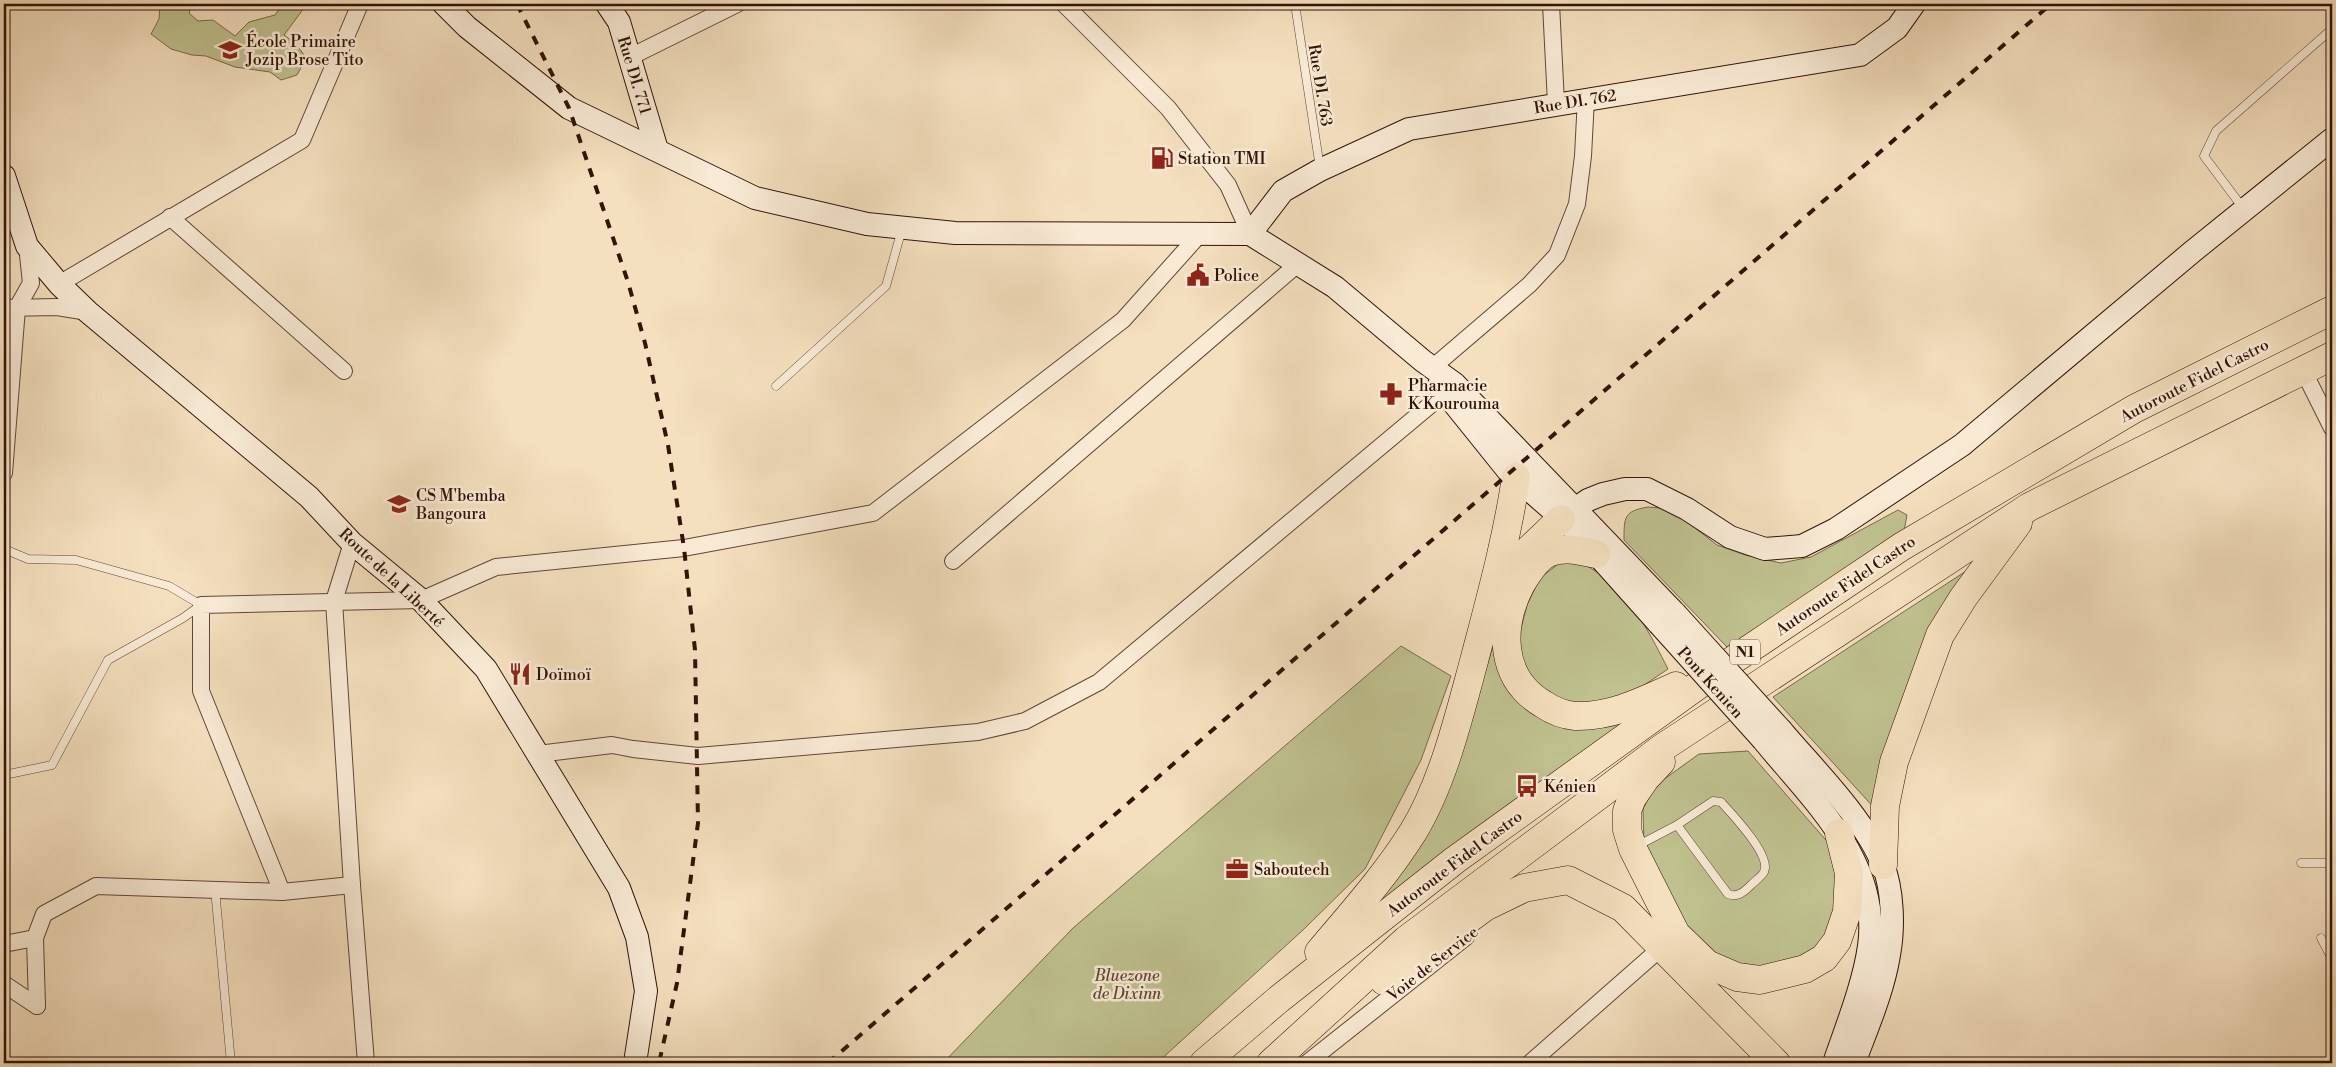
<svg xmlns="http://www.w3.org/2000/svg" width="2336" height="1067" font-family="'Libre Bodoni',serif">
	<style>
		.green { fill: #bfc18f; stroke: #786a4b }
		.lines { fill: none; stroke-linecap: round; stroke-linejoin: round }
		.lane-casing { stroke: #624635; stroke-width: 9 }
		.street-casing { stroke: #624635; stroke-width: 18 }
		.secondary-casing { stroke: #311307; stroke-width: 24 }
		.highway-casing { stroke: #311307; stroke-width: 29 }
		.lane { stroke: #f8ead5; stroke-width: 8 }
		.street { stroke: #f8ead5; stroke-width: 16 }
		.secondary { stroke: #f8ead5; stroke-width: 22 }
		.highway { stroke: #f4dfbe; stroke-width: 28 }
		.rail { stroke: #311307; stroke-width: 4; stroke-dasharray: 9 9; stroke-linecap: butt }
		.secondary-bridge-casing { stroke: #311307; stroke-width: 24; stroke-linecap: butt }
		.secondary-bridge { stroke: #f8ead5; stroke-width: 22 }
		.labels { text-anchor: middle; stroke-width: 5; stroke-linejoin: round; paint-order: stroke }
		.shield { fill: #f8ead5; stroke: #6d5445; stroke-width: 1 }
		.shield-label { font-size: 15px; font-weight: bold; fill: #311307 }
		.poi-label { font-size: 16px; fill: #311307; stroke: #f8ead5; text-anchor: start }
		.street-label { font-size: 16px; fill: #311307; stroke: #f8ead5 }
		.park-label { font-size: 16px; font-style: italic; fill: #5c4730; stroke: #f8ead5 }
	</style>
	<rect width="100%" height="100%" fill="#f4dfbe"/>
	<filter id="stains"><feTurbulence type="fractalNoise" baseFrequency=".004" numOctaves="4"/><feColorMatrix values="0 0 0 0 .2 0 0 0 0 .09 0 0 0 0 .02 0 0 0 .5 -.17"/></filter>
	<radialGradient id="worn" r=".72"><stop offset=".6" stop-color="#630" stop-opacity="0"/><stop offset="1" stop-color="#630" stop-opacity=".3"/></radialGradient>
	<g class="green">
		<path d="M160,4H192L189,13L198,21L213,20L235,36L249,22L275,15L283,4H307L284,35L297,45L306,58L297,75L281,80L270,72L235,67L206,56L192,55L171,49L151,34L159,19Z"/>
		<path d="M1648,507L1661,508L1677,514L1717,545L1745,555L1781,563L1811,557L1898,510L1907,515L1904,531L1727,647L1624,540C1624,517 1624,511 1648,507Z"/>
		<path d="M1577,560C1585,566 1596,570 1604,577C1634,601 1651,636 1668,669L1634,692L1585,708L1549,701L1532,683L1521,660L1520,633L1527,605L1540,578L1562,561Z"/>
		<path d="M1983,560L1877,811L1773,697Z"/>
		<path d="M1501,619L1524,704L1658,707L1359,928L1455,772Z"/>
		<path d="M1401,646L1451,676L1421,760L1365,869L1303,930L1157,1063H943L1073,928Z"/>
		<path d="M1748,751L1839,855L1834,930L1796,964L1744,968L1720,959L1700,942L1679,916L1644,847L1643,809L1656,785L1699,754Z"/>
	</g>
	<g class="lines">
		<defs>
			<g id="lane">
				<path d="M1295,4L1320,168"/>
				<path d="M2243,208L2204,156L2216,131L2332,29"/>
				<path d="M776,386L886,286L902,229"/>
				<path d="M4,549L28,559L76,560L169,586L201,605L183,618L108,660L52,765L4,775"/>
				<path d="M1637,846L1677,825L1713,801L1721,802C1732,814 1772,856 1764,872C1762,876 1755,881 1751,885C1744,892 1737,898 1728,894L1677,825"/>
				<path d="M2301,863H2332"/>
				<path d="M215,889L231,1063"/>
				<path d="M2321,938L2332,959"/>
			</g>
			<g id="street">
				<path d="M1064,4L1168,108L1228,185L1250,234"/>
				<path d="M1551,4L1556,103"/>
				<path d="M630,57L737,4"/>
				<path d="M170,217L344,371"/>
				<path d="M59,284L302,140L360,4"/>
				<path d="M4,308L57,307L88,312"/>
				<path d="M1432,368L1529,285L1557,255L1577,204L1583,156L1586,98"/>
				<path d="M2303,370L2332,428"/>
				<path d="M4,473L17,308L31,283L27,246"/>
				<path d="M352,543L334,601L352,885L366,1063"/>
				<path d="M953,561L1299,263"/>
				<path d="M538,754L612,745L633,749L698,756L978,732L1025,721L1099,682L1453,386"/>
				<path d="M282,892L201,691V605L421,600L496,567L684,548L873,513L1123,320L1200,234"/>
				<path d="M4,944L35,938"/>
				<path d="M4,984L37,1006"/>
				<path d="M37,1006L35,938L44,914L96,886L282,892L352,885"/>
				<path d="M1307,1063L1466,937"/>
				<path d="M1530,1063L1661,948"/>
			</g>
			<g id="secondary">
				<path d="M444,4L467,27L569,108L755,198L867,224L955,233L1250,234L1335,287L1423,361L1455,384L1675,613"/>
				<path d="M607,4L619,22L657,150"/>
				<path d="M4,176L27,246L59,284L88,312L309,497L352,543L421,600L486,669L619,888L637,937L646,991L635,1063"/>
				<path d="M1250,234L1283,191L1320,170L1409,129L1860,55L1897,28L1914,4"/>
				<path d="M1439,385L1509,472L1575,530L1659,624"/>
				<path d="M1563,517L1588,500L1603,494L1625,489H1647L1687,509L1730,537L1765,549L1802,546L1836,529L1962,445L2192,252L2332,139"/>
				<path d="M1782,731C1815,770 1864,818 1883,865C1893,890 1894,928 1889,955C1883,992 1867,1028 1854,1063"/>
				<path d="M1763,740C1812,800 1881,862 1869,946C1864,983 1846,1028 1834,1063"/>
			</g>
			<g id="highway">
				<path d="M1596,554C1581,551 1563,546 1548,553C1537,558 1527,574 1521,584C1499,626 1499,678 1543,704C1552,710 1564,715 1575,716C1612,717 1643,701 1676,686"/>
				<path d="M1517,561L1561,519"/>
				<path d="M1661,762L1645,779L1632,798L1627,811V830L1633,849L1676,934L1707,964L1737,977L1760,980L1805,969L1824,958L1837,941L1847,912L1849,873L1839,833"/>
				<path d="M1883,865L1885,806L1894,762L1940,635L1963,598L2018,523"/>
				<path d="M1319,952C1352,913 1386,875 1413,832C1443,783 1459,716 1474,661C1490,600 1507,539 1516,477"/>
				<path d="M1384,981L1485,907L1524,888L1568,880L1623,908L1776,1063"/>
				<path d="M1204,1063L1279,999L1455,860L1736,658L1901,547L2134,409L2332,310"/>
				<path d="M1271,1063L1406,940L1662,748L2029,507L2332,356"/>
			</g>
		</defs>
		<use href="#lane" class="lane-casing"/>
		<use href="#street" class="street-casing"/>
		<use href="#secondary" class="secondary-casing"/>
		<use href="#highway" class="highway-casing"/>
		<use href="#lane" class="lane"/>
		<use href="#street" class="street"/>
		<use href="#secondary" class="secondary"/>
		<use href="#highway" class="highway"/>
		<g class="rail">
			<path d="M517,4L569,108L628,282L645,343L668,445L684,548L695,650L698,823L677,983L659,1063"/>
			<path d="M828,1063L2051,4"/>
		</g>
		<defs>
			<g id="secondary-bridge">
				<path d="M1675,613L1782,731"/>
				<path d="M1659,624L1763,740"/>
			</g>
		</defs>
		<use href="#secondary-bridge" class="secondary-bridge-casing"/>
		<use href="#secondary-bridge" class="secondary-bridge"/>
	</g>
	<defs>
		<symbol id="school-bare" viewBox="-9 -9 18 18"><path d="M0-5L7-2L0 1L-7-2ZM-4 1L0 2.5L4 1V4Q0 6-4 4Z" fill="#8f2418" stroke="#f8ead5" stroke-width="2.5" paint-order="stroke"/></symbol>
		<symbol id="fuel-bare" viewBox="-9 -9 18 18"><path d="M-5.5-6h7V0h2V4h1.3V-2.5L3-4.5l.8-.8L6-3V5H2.5V1h-1V6h-7ZM-4.2-4.7v3.2H.2V-4.7Z" fill="#8f2418" stroke="#f8ead5" stroke-width="2.5" paint-order="stroke"/></symbol>
		<symbol id="civic-bare" viewBox="-9 -9 18 18"><path d="M-.6-6.5H3V-4.5H.6V-3L4-1V1h2V6H-6V1h2V-1L-.6-3ZM-1.2 2.5V6h2.4V2.5Z" fill="#8f2418" stroke="#f8ead5" stroke-width="2.5" paint-order="stroke"/></symbol>
		<symbol id="pharmacy-bare" viewBox="-9 -9 18 18"><path d="M-2-6h4v4h4v4h-4v4h-4v-4h-4v-4h4Z" fill="#8f2418" stroke="#f8ead5" stroke-width="2.5" paint-order="stroke"/></symbol>
		<symbol id="restaurant-bare" viewBox="-9 -9 18 18"><path d="M-5-6h1v4h1v-4h1v4h1v-4h1v5L-1.5 .5V6h-2V.5L-5-1ZM5-6V6H3V1.5H1.5Q1.5-4 5-6Z" fill="#8f2418" stroke="#f8ead5" stroke-width="2.5" paint-order="stroke"/></symbol>
		<symbol id="bus-bare" viewBox="-9 -9 18 18"><path d="M-5-6H5V4H4V6H2V4H-2V6H-4V4H-5ZM-3.5-4V0h7V-4ZM-3.5 1.2v1.5H-2V1.2ZM2 1.2v1.5H3.5V1.2Z" fill="#8f2418" stroke="#f8ead5" stroke-width="2.5" paint-order="stroke"/></symbol>
		<symbol id="office-bare" viewBox="-9 -9 18 18"><path d="M-6-3h4V-5.5h4V-3h4V5H-6ZM-1-4.5V-3h2v-1.5ZM-6 0V1H6V0Z" fill="#8f2418" stroke="#f8ead5" stroke-width="2.5" paint-order="stroke"/></symbol>
	</defs>
	<g fill-rule="evenodd">
		<use href="#school-bare" x="214" y="34" width="32" height="32"/>
		<use href="#fuel-bare" x="1146" y="142" width="32" height="32"/>
		<use href="#civic-bare" x="1182" y="259" width="32" height="32"/>
		<use href="#pharmacy-bare" x="1375" y="378" width="32" height="32"/>
		<use href="#school-bare" x="383" y="488" width="32" height="32"/>
		<use href="#restaurant-bare" x="504" y="658" width="32" height="32"/>
		<use href="#bus-bare" x="1511" y="770" width="32" height="32"/>
		<use href="#office-bare" x="1221" y="853" width="32" height="32"/>
	</g>
	<g class="labels">
		<rect class="shield" x="1730" y="639.5" width="30" height="25" rx="4"/>
		<g class="shield-label">
			<text x="1745" y="657">N1</text>
		</g>
		<g class="poi-label">
			<text x="246" y="47">École Primaire<tspan x="246" dy="18">Jozip Brose Tito</tspan></text>
			<text x="1178" y="164">Station TMI</text>
			<text x="1214" y="281">Police</text>
			<text x="1408" y="391">Pharmacie<tspan x="1408" dy="18">K Kourouma</tspan></text>
			<text x="416" y="501">CS M'bemba<tspan x="416" dy="18">Bangoura</tspan></text>
			<text x="536" y="680">Doïmoï</text>
			<text x="1544" y="792">Kénien</text>
			<text x="1254" y="875">Saboutech</text>
		</g>
		<g class="street-label">
			<text transform="translate(635 75) rotate(73)" y="6">Rue DI. 771</text>
			<text transform="translate(1321 85) rotate(81)" y="6">Rue DI. 763</text>
			<text transform="translate(1575 101) rotate(-9)" y="6">Rue DI. 762</text>
			<text transform="translate(2194 380) rotate(-27)" y="6">Autoroute Fidel Castro</text>
			<text transform="translate(392 577) rotate(43)" y="6">Route de la Liberté</text>
			<text transform="translate(1845 585) rotate(-34)" y="6">Autoroute Fidel Castro</text>
			<text transform="translate(1711 682) rotate(48)" y="6">Pont Kenien</text>
			<text transform="translate(1454 863) rotate(-37)" y="6">Autoroute Fidel Castro</text>
			<text transform="translate(1432 963) rotate(-38)" y="6">Voie de Service</text>
		</g>
		<g class="park-label">
			<text x="1127" y="981">Bluezone<tspan x="1127" dy="18">de Dixinn</tspan></text>
		</g>
	</g>
	<rect width="2336" height="1067" fill="none" stroke="#f4dfbe" stroke-width="20"/>
	<rect x="5" y="5" width="2326" height="1057" fill="none" stroke="#311307" stroke-width="2.5"/>
	<rect x="10" y="10" width="2316" height="1047" fill="none" stroke="#311307"/>
	<rect width="100%" height="100%" filter="url(#stains)"/>
	<rect width="100%" height="100%" fill="url(#worn)"/>
</svg>
